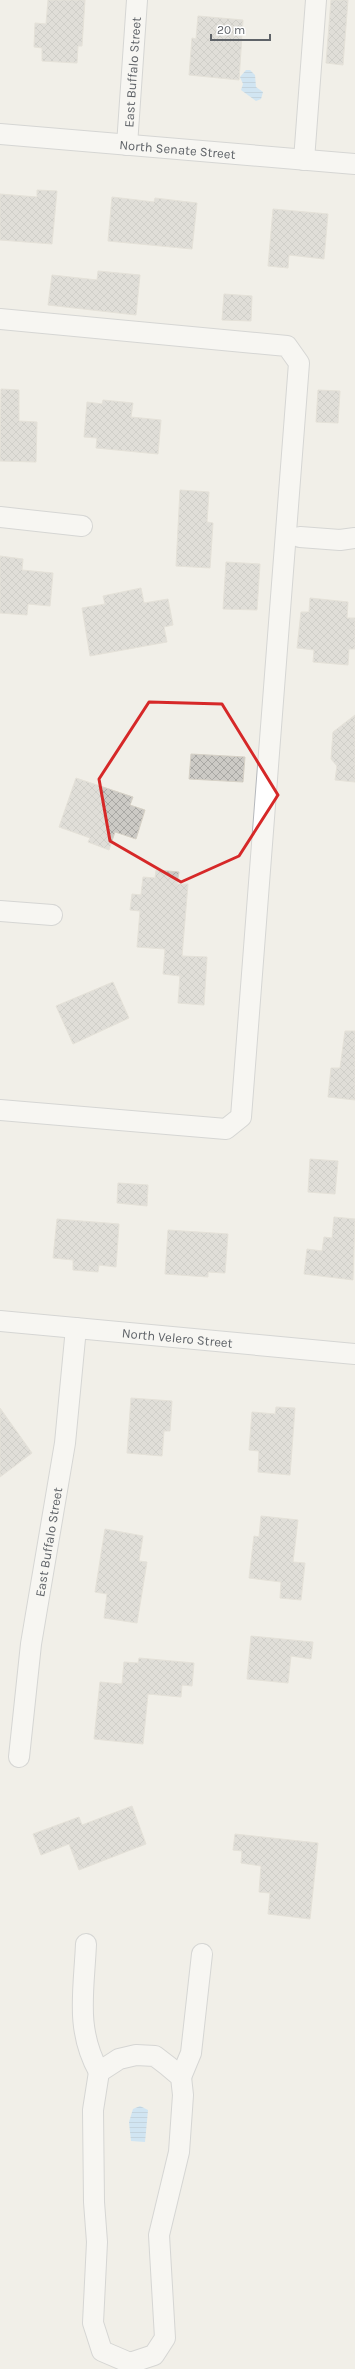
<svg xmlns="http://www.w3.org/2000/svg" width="355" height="2369" font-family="Karla,sans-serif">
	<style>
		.water { fill: url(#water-rules) }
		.building { fill: url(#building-cross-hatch); stroke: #d6d1c6 }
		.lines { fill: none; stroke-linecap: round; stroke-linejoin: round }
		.minor-casing { stroke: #b5b8bc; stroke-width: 22 }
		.minor { stroke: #fff; stroke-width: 20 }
		.marked { fill: none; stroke: #d62828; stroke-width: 3; stroke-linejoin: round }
		.labels { text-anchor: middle; stroke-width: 4; stroke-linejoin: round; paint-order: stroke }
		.street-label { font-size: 13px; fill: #5f6368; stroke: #fff }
	</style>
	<defs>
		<pattern id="water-rules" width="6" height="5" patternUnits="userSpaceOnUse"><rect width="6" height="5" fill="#aadaff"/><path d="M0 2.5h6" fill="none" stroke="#8eb4d2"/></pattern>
		<pattern id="building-cross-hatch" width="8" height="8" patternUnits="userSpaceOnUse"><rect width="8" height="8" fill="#cccac5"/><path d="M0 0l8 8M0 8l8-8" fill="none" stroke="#a9a8a4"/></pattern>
	</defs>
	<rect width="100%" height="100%" fill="#f1efe8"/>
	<g class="water">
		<path d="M246,70H250L255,75L256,87L263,92L261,99L256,101L241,90L243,84L240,77Z"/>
		<path d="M140,2106L148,2110L145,2142L131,2141L129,2122L133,2109Z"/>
	</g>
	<g class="building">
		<path d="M48,0H85L82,46H78L77,63L42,61V48L34,47L35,23L46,24Z"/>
		<path d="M331,0H348L343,65L326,63Z"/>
		<path d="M198,16L243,20L239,80L189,75L192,38L196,39Z"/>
		<path d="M37,190L57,191L52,244L0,240V194L37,197Z"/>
		<path d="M112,197L154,202L155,198L197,203L192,249L108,241Z"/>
		<path d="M273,209L328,214L324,259L289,255L288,268L268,266Z"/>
		<path d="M98,271L140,275L136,315L48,305L52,275L97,280Z"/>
		<path d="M224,294L252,296L251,321L222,320Z"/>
		<path d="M1,389L19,390V421L37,422L36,462L0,461Z"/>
		<path d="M318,390L340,391L338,423L316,422Z"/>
		<path d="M103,400L133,403L131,417L161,420L158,454L96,448L97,438L84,437L87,402L102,404Z"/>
		<path d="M180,490L209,492L207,522L213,523L210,568L176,566Z"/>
		<path d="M0,556L23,559L22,570L53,573L50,606L28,604L27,615L0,613Z"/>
		<path d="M226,562L260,564L257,610L223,609Z"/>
		<path d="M141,588L144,603L168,599L173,625L164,627L167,642L90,656L82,608L105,604L103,596Z"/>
		<path d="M310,598L348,602L347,618H355V649H349L348,665L313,662L314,650L297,648L301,612H309Z"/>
		<path d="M355,715V782L335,780L337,766L331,759L333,732Z"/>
		<path d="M191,754L245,757L243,782L189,779Z"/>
		<path d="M76,778L133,797L130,805L145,810L136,839L115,832L109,850L88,842L90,838L59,827Z"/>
		<path d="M156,870L179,872L177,884H188L182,956L207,957L204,1005L178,1003L180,976L163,974L165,949L137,947L140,911L130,910L132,894L141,895L143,877L155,878Z"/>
		<path d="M113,982L129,1018L73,1044L56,1006Z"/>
		<path d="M345,1031H355V1100L328,1097L331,1068H340Z"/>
		<path d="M310,1159L338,1161L335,1194L308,1192Z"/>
		<path d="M118,1183L148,1185L147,1206L117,1203Z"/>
		<path d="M334,1217L355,1219L353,1280L304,1274L307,1249L322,1251L324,1237L332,1238Z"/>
		<path d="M57,1219L119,1224L116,1267L99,1265L98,1272L73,1270V1260L53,1258Z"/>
		<path d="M168,1230L228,1234L225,1273L208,1272V1277L165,1274Z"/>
		<path d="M131,1398L172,1401L170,1431H164L162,1456L127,1453Z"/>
		<path d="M276,1407L295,1408L290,1475L258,1472L259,1451L249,1450L252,1412L275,1414Z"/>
		<path d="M0,1408L32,1453L0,1477Z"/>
		<path d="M261,1516L298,1520L293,1562L305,1563L301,1600L280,1598L281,1582L249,1578L254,1536L259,1537Z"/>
		<path d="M105,1529L143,1536L139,1561L147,1562L137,1623L104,1618L107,1594L95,1592Z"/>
		<path d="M251,1636L313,1642L311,1659L291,1656L288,1683L247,1679Z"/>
		<path d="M139,1658L194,1663L192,1686L182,1685L181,1697L148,1694L143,1744L94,1739L100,1682L122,1684L124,1662L138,1663Z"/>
		<path d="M132,1806L146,1844L79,1870L69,1844L41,1855L33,1834L79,1817L82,1825Z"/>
		<path d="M235,1834L318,1843L310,1919L268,1914L270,1893L259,1892L261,1866L241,1863L242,1851L233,1850Z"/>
	</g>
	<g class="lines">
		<defs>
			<g id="minor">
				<path id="s1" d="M0,134L355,164"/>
				<path id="s2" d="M127,145L137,0"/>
				<path d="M304,160L316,0"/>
				<path d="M0,319L287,346L299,363L241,1117L226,1129L0,1110"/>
				<path d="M0,517L82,526"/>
				<path d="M300,537L340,540L355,538"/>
				<path d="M0,911L52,915"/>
				<path id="s3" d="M0,1321L355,1354"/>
				<path id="s4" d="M19,1757L31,1644L65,1443L76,1328"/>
				<path d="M86,1944C84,1991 75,2029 99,2072"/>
				<path d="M136,2055L155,2056L168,2066L181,2077L183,2095L179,2152L159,2235L165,2338L154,2355L130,2363L102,2351L93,2323L97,2242L94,2202L93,2110L99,2072L119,2059Z"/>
				<path d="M181,2077L191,2053L202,1954"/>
			</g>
		</defs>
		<use href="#minor" class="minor-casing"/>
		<use href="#minor" class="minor"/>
	</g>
	<path d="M0 0H355V2369H0ZM149,702L222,704L278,795L239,856L181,882L110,841L99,779Z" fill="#f1efe8" fill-opacity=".55" fill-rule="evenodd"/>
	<path class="marked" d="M149,702L222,704L278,795L239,856L181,882L110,841L99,779Z"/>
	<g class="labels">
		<g class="street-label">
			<text dy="5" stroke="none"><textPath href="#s2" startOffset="73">East Buffalo Street</textPath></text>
			<text dy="5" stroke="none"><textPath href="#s1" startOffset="178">North Senate Street</textPath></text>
			<text dy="5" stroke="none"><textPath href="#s3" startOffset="178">North Velero Street</textPath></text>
			<text dy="5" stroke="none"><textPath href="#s4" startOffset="217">East Buffalo Street</textPath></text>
		</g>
	</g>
	<path d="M211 34v6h59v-6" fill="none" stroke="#5f6368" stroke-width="2"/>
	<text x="217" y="34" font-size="12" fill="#5f6368" stroke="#ffffff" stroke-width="3" paint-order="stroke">20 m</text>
</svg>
